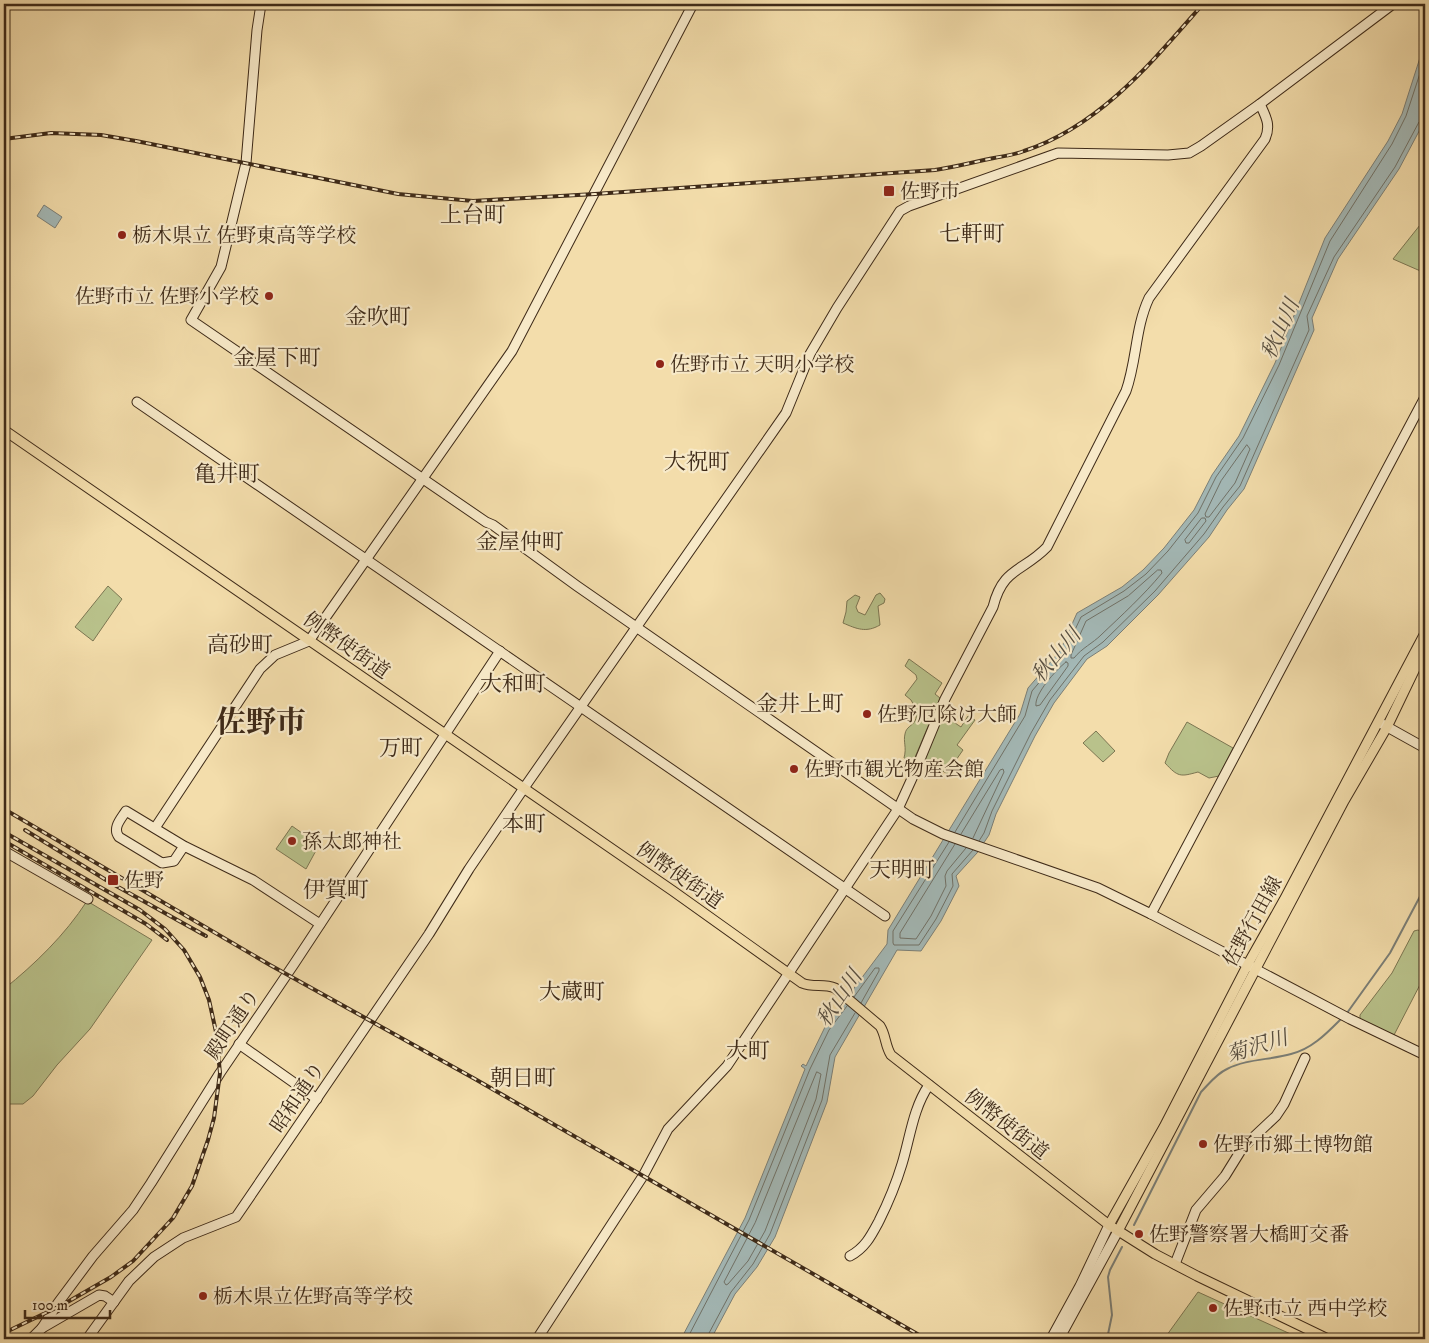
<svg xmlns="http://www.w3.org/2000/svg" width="1429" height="1343" font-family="'IM FELL DW Pica','Noto Serif JP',serif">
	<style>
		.green { fill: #b9c28b; stroke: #7c7652 }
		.water { fill: #a3b8b6; stroke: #7b7f77 }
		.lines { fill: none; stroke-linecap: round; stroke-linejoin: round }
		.shore { stroke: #707167; stroke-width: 1 }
		.stream { stroke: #7b7f77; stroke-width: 2 }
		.secondary-casing { stroke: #3e2a18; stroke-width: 11 }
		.primary-casing { stroke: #3e2a18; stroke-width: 11 }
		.secondary { stroke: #f7e9c8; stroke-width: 9 }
		.primary { stroke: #f3ddab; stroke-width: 9 }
		.rail-casing { stroke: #3e2a18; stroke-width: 4 }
		.rail { stroke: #f7e9c8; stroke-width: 2; stroke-dasharray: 5.5; stroke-linecap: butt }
		.poi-dot { fill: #8f2418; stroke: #f7e9c8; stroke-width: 2 }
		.labels { text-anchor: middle; stroke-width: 4.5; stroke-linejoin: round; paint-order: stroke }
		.poi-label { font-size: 20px; fill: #3e2a18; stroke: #f7e9c8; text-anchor: start }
		.street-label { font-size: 20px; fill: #3e2a18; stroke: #f7e9c8 }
		.water-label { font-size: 21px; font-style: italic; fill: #574e40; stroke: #f7e9c8 }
		.quarter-label { font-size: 22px; fill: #3e2a18; stroke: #f7e9c8 }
		.town-label { font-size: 30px; font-weight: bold; fill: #3e2a18; stroke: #f7e9c8 }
	</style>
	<rect width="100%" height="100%" fill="#f3ddab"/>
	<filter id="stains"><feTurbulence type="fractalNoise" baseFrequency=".004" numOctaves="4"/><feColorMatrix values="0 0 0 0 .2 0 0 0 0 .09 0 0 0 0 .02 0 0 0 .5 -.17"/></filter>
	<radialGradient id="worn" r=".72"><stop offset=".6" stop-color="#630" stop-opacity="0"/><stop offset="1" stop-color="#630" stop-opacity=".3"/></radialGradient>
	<g class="green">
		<path d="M1424,220H1425V273L1393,259Z"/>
		<path d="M108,586L122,599L93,641L75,627Z"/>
		<path d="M880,593L885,599L884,603L878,606L880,625C866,633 857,629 843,623L846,612L847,601L855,595L860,597L856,607L858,612L865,615L876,595Z"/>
		<path d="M909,659L942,683L935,694L940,698L913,762L911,763L904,758C907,747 903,742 905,734C906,727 912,726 915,721C917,717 916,714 916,709L911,700L905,695L917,679L916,675L905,666Z"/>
		<path d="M946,705L950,709L946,717L961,727L968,716L975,720L957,745L963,750L954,763L956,765L949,775L923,759Z"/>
		<path d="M1187,722L1233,748L1219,776L1209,778L1198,772C1180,777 1178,777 1165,763L1169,753Z"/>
		<path d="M1096,731L1115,751L1103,762L1083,743Z"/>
		<path d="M292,826L319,845L306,869L276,849Z"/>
		<path d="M87,901L152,940L90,1029L57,1065L33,1096L23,1104H4V989C35,964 65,935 87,901Z"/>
		<path d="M1418,930L1425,934V975L1394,1035L1360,1019V1015L1392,973L1414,931Z"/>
		<path d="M1198,1292L1295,1336L1293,1339H1164Z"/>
	</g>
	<g class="water">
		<path d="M1425,42V120L1399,169L1338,259L1312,318L1314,330L1244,489L1227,510L1209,537L1158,595L1107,646L1087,659L1054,703L1035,736L996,814L989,835L977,853L956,876L959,886L941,921L921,951L897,950L835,1057L827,1102L775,1237L757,1267L735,1294L711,1339H681L745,1218L805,1069L801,1066L803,1064L806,1066L825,1027L887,944L888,930L1020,714L1028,688L1060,651L1077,613L1122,587L1143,570L1164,548L1194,510L1212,475L1239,436L1275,363L1325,238L1388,141L1402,114Z"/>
		<path d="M44,205L62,217L55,228L37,216Z"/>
	</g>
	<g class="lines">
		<g class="shore">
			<path d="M1247,445L1250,449L1235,483L1209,517H1206L1205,514L1221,481Z"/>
			<path d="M1202,518H1205L1206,521L1189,543H1186L1185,540Z"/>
			<path d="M1158,570H1161L1162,573C1144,595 1122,615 1101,635C1093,643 1082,648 1074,658H1071V655L1086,621L1128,596Z"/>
			<path d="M1066,662L1068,663V666L1040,705L1036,706C1034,694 1056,670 1066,662Z"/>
			<path d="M955,832L1025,716L1032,691L1064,653L1081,617L1124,591L1146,574L1168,551L1198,513L1216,477L1243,438L1279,365L1330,241L1392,144L1406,116L1425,58"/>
			<path d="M961,834L1000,770L1003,769L1004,772L973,838"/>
			<path d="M979,841L984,833L992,811L1031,733L1050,700L1084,656L1103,642L1155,591L1204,534L1223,507L1240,486L1309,330L1307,316L1334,257L1395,167L1419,122L1425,119"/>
			<path d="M949,842L893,931V943L894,945H919L936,919L953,886L952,874L973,850"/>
			<path d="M955,844L900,933V938L916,939L931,916L946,886L945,876L947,871L966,848"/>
			<path d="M854,997L875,968H879V971L861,1003"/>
			<path d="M817,1072L821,1074L816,1099L765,1231L748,1261L728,1284L726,1285L724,1282L755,1223Z"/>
			<path d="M687,1339L749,1220L810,1069L829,1030L847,1006"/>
			<path d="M707,1339L708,1335L731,1292L753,1264L770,1234L822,1100L830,1055L855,1013"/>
		</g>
		<g class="stream">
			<path d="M1347,1013L1390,953L1425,887"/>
			<path d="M1134,1225L1201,1092C1209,1084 1216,1074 1227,1069C1246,1059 1270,1060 1291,1054C1312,1049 1327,1033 1342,1018"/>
			<path d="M1107,1339L1112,1315L1108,1277L1110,1270L1122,1247"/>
		</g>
		<defs>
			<g id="secondary">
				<path d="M261,4L257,30L246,163L221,267L191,320L486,522L493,525L577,586L913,819L943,834L1098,888L1151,914L1350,1019L1425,1055"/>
				<path d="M137,402L885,916"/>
				<path d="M1382,724L1425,748"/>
				<path d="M155,828L260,669L275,655L309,641L512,351L693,4"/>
				<path d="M184,846L174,861L162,863L119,837C112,828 121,819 126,811L184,846L253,880L320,924"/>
				<path d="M4,851L88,899"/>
				<path d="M1151,914L1425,397"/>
				<path d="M239,1044L317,1099"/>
				<path d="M850,1256C865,1248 871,1236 879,1221C888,1203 896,1184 902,1164C910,1138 913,1108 929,1085"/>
				<path d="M1175,1264L1196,1210L1225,1176L1243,1147L1276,1116L1284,1104L1305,1058"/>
				<path d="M42,1328L58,1303L93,1256L133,1210L151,1183L220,1073L294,964L500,651"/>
				<path d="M31,1339L42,1328L99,1295L105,1296L114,1302"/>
				<path d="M87,1339L129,1281L154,1257L183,1238L236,1217L429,934L469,869L524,788L786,413L810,354L837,308L900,211L909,206L1058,153L1168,155L1189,153L1201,146L1260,104L1393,4"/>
				<path d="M537,1339L643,1176L668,1129L727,1066L737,1051L898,809L914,774L945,699L993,607C1003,567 1023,572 1047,547L1126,391C1137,360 1135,328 1149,298L1265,139C1271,125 1266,117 1260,104"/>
				<path d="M1051,1339L1080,1286L1109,1225"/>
				<path d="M1059,1339L1118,1231"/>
			</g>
			<g id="primary">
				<path d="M4,430L673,891L802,983C813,988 824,983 835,988L880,1026C886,1035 885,1046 891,1055L1109,1225L1155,1254L1197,1276L1328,1339"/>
				<path d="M1109,1225L1164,1127L1248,964L1284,900L1425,633"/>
				<path d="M1118,1231L1344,801L1387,727L1425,648"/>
			</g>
		</defs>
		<use href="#secondary" class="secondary-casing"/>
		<use href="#primary" class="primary-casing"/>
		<use href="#secondary" class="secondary"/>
		<use href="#primary" class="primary"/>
		<defs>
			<g id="rail">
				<path d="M4,139L51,133L101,135L136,141L398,194L473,201L595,194L935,170C955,167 974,162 994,158C1004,156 1014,155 1024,151C1100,126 1152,62 1203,4"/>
				<path d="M4,809L270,965L475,1079L926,1339"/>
				<path d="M25,830L111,883L206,936"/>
				<path d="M4,832L140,910L165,929L184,950L200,977L209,1000L216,1032L220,1073L214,1118L208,1140L192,1186L173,1218L133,1261L111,1277L64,1304L4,1333"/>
				<path d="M4,841L146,924L167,940"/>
			</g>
		</defs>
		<use href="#rail" class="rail-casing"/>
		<use href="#rail" class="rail"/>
	</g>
	<g class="poi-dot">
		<rect x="883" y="185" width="12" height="12" rx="2.5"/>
		<circle cx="122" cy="235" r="5"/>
		<circle cx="269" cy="296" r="5"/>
		<circle cx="660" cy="364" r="5"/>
		<circle cx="867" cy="714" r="5"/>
		<circle cx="794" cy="769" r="5"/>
		<circle cx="292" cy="841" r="5"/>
		<rect x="107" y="874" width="12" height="12" rx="2.5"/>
		<circle cx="1203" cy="1144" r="5"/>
		<circle cx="1139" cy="1234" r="5"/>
		<circle cx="203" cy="1296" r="5"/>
		<circle cx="1213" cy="1308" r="5"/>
	</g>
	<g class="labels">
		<g class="poi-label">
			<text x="900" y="198">佐野市</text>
			<text x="132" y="242">栃木県立 佐野東高等学校</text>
			<text x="259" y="303" text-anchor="end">佐野市立 佐野小学校</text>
			<text x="670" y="371">佐野市立 天明小学校</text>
			<text x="877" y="721">佐野厄除け大師</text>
			<text x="804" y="776">佐野市観光物産会館</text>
			<text x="302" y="848">孫太郎神社</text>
			<text x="124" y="887">佐野</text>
			<text x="1213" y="1151">佐野市郷土博物館</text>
			<text x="1149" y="1241">佐野警察署大橋町交番</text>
			<text x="213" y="1303">栃木県立佐野高等学校</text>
			<text x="1223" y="1315">佐野市立 西中学校</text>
		</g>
		<g class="street-label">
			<text transform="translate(347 645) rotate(35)" y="7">例幣使街道</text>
			<text transform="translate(680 875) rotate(35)" y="7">例幣使街道</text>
			<text transform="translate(1252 921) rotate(-61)" y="7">佐野行田線</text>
			<text transform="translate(232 1024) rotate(-56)" y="7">殿町通り</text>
			<text transform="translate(297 1097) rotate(-56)" y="7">昭和通り</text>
			<text transform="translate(1007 1124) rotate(38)" y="7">例幣使街道</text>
		</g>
		<g class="water-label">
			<text transform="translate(1280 329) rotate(-66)" y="7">秋山川</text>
			<text transform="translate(1056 655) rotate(-50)" y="7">秋山川</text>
			<text transform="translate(839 998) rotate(-56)" y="7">秋山川</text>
			<text transform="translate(1257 1046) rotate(-17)" y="7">菊沢川</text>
		</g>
		<g class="quarter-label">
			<text x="473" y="222">上台町</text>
			<text x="972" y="241">七軒町</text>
			<text x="378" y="324">金吹町</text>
			<text x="277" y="365">金屋下町</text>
			<text x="697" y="469">大祝町</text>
			<text x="227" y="481">亀井町</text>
			<text x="520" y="549">金屋仲町</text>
			<text x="240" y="652">高砂町</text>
			<text x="513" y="691">大和町</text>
			<text x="800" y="711">金井上町</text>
			<text x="401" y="755">万町</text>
			<text x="524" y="831">本町</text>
			<text x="902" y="877">天明町</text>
			<text x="336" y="897">伊賀町</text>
			<text x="572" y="999">大蔵町</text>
			<text x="748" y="1058">大町</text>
			<text x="523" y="1085">朝日町</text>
		</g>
		<g class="town-label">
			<text x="261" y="732">佐野市</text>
		</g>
	</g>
	<rect width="1429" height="1343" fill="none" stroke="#f3ddab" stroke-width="20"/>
	<rect x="5" y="5" width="1419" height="1333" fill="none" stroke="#3e2a18" stroke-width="2.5"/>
	<rect x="10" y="10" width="1409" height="1323" fill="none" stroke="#3e2a18"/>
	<path d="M25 1310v8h85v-8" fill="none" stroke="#3e2a18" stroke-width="2.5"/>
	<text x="32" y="1310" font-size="15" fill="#3e2a18" stroke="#f7e9c8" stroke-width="4" paint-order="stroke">100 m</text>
	<rect width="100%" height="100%" filter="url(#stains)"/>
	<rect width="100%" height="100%" fill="url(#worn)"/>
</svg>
